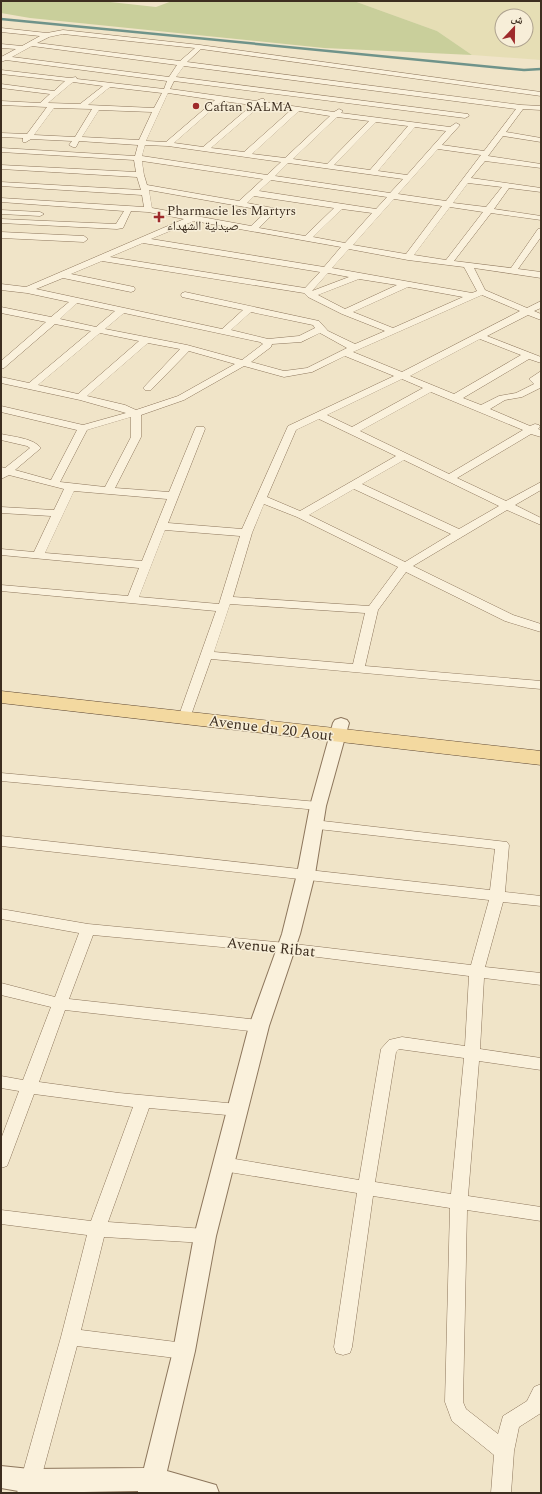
<svg xmlns="http://www.w3.org/2000/svg" width="542" height="1494" font-family="Spectral,'Noto Naskh Arabic',serif">
	<style>
		.farmland { fill: #e6deb5; fill-rule: evenodd }
		.green { fill: #c9cf9b }
		.lines { fill: none; stroke-linecap: round; stroke-linejoin: round }
		.stream { stroke: #6f938a; stroke-width: 2.5 }
		.minor-casing { stroke: #8d765c; stroke-width: 1 }
		.tertiary-casing { stroke: #8d765c; stroke-width: 2 }
		.primary-casing { stroke: #5b4430; stroke-width: 1 }
		.minor { fill: #faf1dc; fill-rule: evenodd }
		.tertiary { fill: #faf1dc; fill-rule: evenodd }
		.primary { fill: #f3d9a0; fill-rule: evenodd }
		.poi-dot { fill: #9e2a2b; stroke: #f7eed8; stroke-width: 1.5 }
		.labels { text-anchor: middle; stroke-width: 3; stroke-linejoin: round; paint-order: stroke }
		.far-poi-label { font-size: 13px; fill: #3d2e20; stroke: #f7eed8; text-anchor: start }
		.street-label { font-size: 15px; fill: #3d2e20; stroke: #f7eed8 }
	</style>
	<rect width="100%" height="100%" fill="#f0e4c8"/>
	<path class="farmland" d="M354,1H541V60L472,55L437,31ZM502,16H526V40H502Z"/>
	<path class="green" d="M1,1H101L156,7L172,1H354L437,31L472,55L324,48L30,18L1,13Z"/>
	<g class="lines">
		<path class="stream" d="M1,19L524,70L541,69"/>
		<defs>
			<g id="minor">
				<path d="M1,28L47,33L63,30L200,45L541,92V96L201,49L187,62L521,105L541,106V110L523,109L506,132L541,138V142L503,136L488,156L541,164V168L485,161L471,178L541,188V192L509,188L494,209L541,216V220L491,213L454,261L511,268L538,229H541V237L518,269L541,272V278L474,268L485,290L527,308L541,301V308L534,311L541,314V320L528,315L487,336L541,357V363L529,359L463,398L481,405L499,396L516,393L534,384L529,379L541,371L540,388L522,397L505,400L490,409L530,426L535,424L539,425L540,427L538,429L541,430V437L531,434L457,478L506,501L541,482V490L515,505L541,518V525L507,510L413,566L513,615L541,624V632L505,621L406,572L378,610L365,666L541,681V689L211,659L190,718L189,721H179L178,718L216,611L1,591V585L128,596L139,568L1,555V549L34,552L51,516L1,513V507L54,510L64,489L9,475L1,479V467L5,468L30,448L27,446L1,440V434C14,437 33,438 41,448L15,470L51,480L77,430L1,412V406L83,425L126,413L80,400L1,383V377L29,383L91,331L55,324L4,368L1,369V361L46,322L1,313V307L51,317L69,302L27,293L1,290V284L26,287L184,219L148,212L131,211L123,228L117,229L1,223V219L116,224L124,211L1,202V198L144,207L142,195L1,186V182L141,190L137,177L1,169V165L136,172L134,160L1,152V148L135,156L138,145L79,141L76,147H73L69,145L72,141L31,139L26,142H23V138L1,137V133L27,134L47,107L1,105V101L40,103L50,94L1,88V84L54,91L65,81L1,74V70L70,78L76,77L77,79L164,89L167,81L6,60L1,62V57L16,49L1,48V44L22,46L40,36L1,32ZM63,34L195,48L180,61L37,43L49,37ZM32,46L177,65L169,77L12,57ZM184,66L516,109L484,151L442,145L460,125L456,123L450,127L341,113L343,111L339,109L334,112L264,102V99H261L256,101L170,89L174,81L465,118L469,116L468,114L176,77ZM73,82L103,86L80,104L48,103ZM110,87L162,93L154,108L88,105ZM168,93L215,100L166,142L146,141ZM222,101L252,105L203,147L174,143ZM260,106L291,110L244,152L211,148ZM54,108L92,109L75,137L34,135ZM99,110L152,112L139,140L82,137ZM299,111L330,116L285,158L252,154ZM337,117L369,121L327,164L293,159ZM376,122L408,126L370,170L334,165ZM415,127L446,131L407,175L378,171ZM145,145L168,146L281,162L267,175L142,156ZM438,149L481,155L446,201L398,194ZM142,161L263,179L239,201L147,185L144,175ZM288,163L403,179L390,193L275,176ZM271,180L387,197L376,209L259,191ZM468,183L502,187L486,207L453,203ZM149,190L267,211L251,226L152,208ZM254,196L334,208L305,236L259,228L277,210L273,208L247,203ZM394,199L442,206L406,254L353,245ZM450,207L483,212L446,260L414,255ZM342,209L372,213L345,243L313,237ZM194,221L341,247L324,267L151,239ZM143,243L320,272L305,288L110,257ZM349,249L408,260L464,267L477,291L472,293L332,268ZM102,261L304,293L308,297L342,314L385,331L355,344L328,331L319,321L185,292L182,293L181,295L182,297L243,310L222,329L36,289L63,278L131,292L134,291L135,289L134,287L71,274ZM328,273L349,277L312,291ZM359,279L397,285L345,309L318,295ZM408,287L463,297L393,328L353,312ZM482,295L520,311L402,372L353,352ZM77,303L115,311L96,327L60,319ZM251,312L313,325L315,328L299,336L268,339L231,330ZM124,313L260,342L263,344L242,360L187,345L105,329ZM100,333L139,341L78,394L38,385ZM320,333L347,348L307,368L284,371L251,362L271,347L272,344L301,342ZM480,339L521,355L454,394L410,376ZM148,343L180,349L145,386L143,388L145,390H151L189,351L235,364L178,396L136,410L125,405L87,396ZM345,356L394,376L288,426L242,529L168,523L205,429L204,427H196L195,429L169,492L115,488L141,437V415L184,400L244,366L284,377L312,372ZM402,379L423,388L352,427L327,415ZM431,392L523,430L449,474L360,431ZM131,417V437L105,487L60,482L87,430ZM319,419L396,456L300,511L267,497L296,430ZM404,460L499,506L459,529L362,484ZM354,489L451,534L405,562L309,515ZM74,491L167,499L142,561L45,553ZM264,504L297,517L398,567L369,606L233,597L252,533ZM165,530L240,536L219,604L139,597ZM230,604L365,613L353,664L214,652Z"/>
				<path d="M1,210L40,212L44,214L40,216L1,214Z"/>
				<path d="M1,232L84,236L88,239L84,242L1,238Z"/>
				<path d="M1,773L318,802L323,803L325,806L323,809L318,810L1,781Z"/>
				<path d="M314,820L507,842L509,845L505,892L541,896V906L503,902L485,967L541,973V985L484,978L480,1049L541,1058V1070L479,1061L468,1196L541,1207V1221L467,1210L463,1402L466,1409L498,1434L503,1416L527,1401L534,1387L541,1384V1413L519,1427L514,1451L511,1493H491L494,1455L452,1421L445,1402L450,1208L373,1196L352,1347L350,1353L343,1355L336,1353L334,1347L357,1193L223,1171L217,1169L215,1164L217,1159L223,1157L359,1180L381,1049L389,1040L402,1037L465,1046L469,976L286,953L93,935L69,999L259,1020L264,1022L267,1026L264,1030L259,1032L65,1010L39,1082L119,1093L238,1104L244,1105L246,1110L244,1115L238,1116L149,1108L108,1222L205,1229L211,1231L214,1236L211,1241L205,1243L104,1237L81,1330L184,1343L191,1345L193,1351L191,1357L184,1359L77,1346L37,1493H17L61,1337L87,1235L1,1224V1210L91,1221L133,1107L34,1094L9,1161L7,1166L1,1168V1139L19,1091L1,1088V1076L23,1080L51,1007L1,995V983L55,997L79,933L1,919V909L88,924L286,943L471,965L489,900L1,846V836L490,890L495,849L309,828L307,825L309,822ZM399,1049L464,1058L451,1194L375,1182L396,1052Z"/>
			</g>
			<path id="tertiary" d="M341,718L347,720L349,723L326,806L315,874L300,934L269,1026L216,1236L195,1351L167,1471L216,1485L219,1493H138V1491L30,1493L1,1488V1466L30,1469L144,1468L173,1351L194,1236L249,1026L282,934L297,874L310,806L333,723L335,720Z"/>
			<path id="primary" d="M1,691L541,751V765L1,703Z"/>
		</defs>
		<use href="#minor" class="minor-casing"/>
		<use href="#tertiary" class="tertiary-casing"/>
		<use href="#primary" class="primary-casing"/>
		<use href="#minor" class="minor"/>
		<use href="#tertiary" class="tertiary"/>
		<use href="#primary" class="primary"/>
	</g>
	<g class="poi-dot">
		<circle cx="196" cy="106" r="4"/>
		<path d="M157 211h4v4h4v4h-4v4h-4v-4h-4v-4h4z"/>
	</g>
	<g class="labels">
		<g class="far-poi-label">
			<text x="204" y="111">Caftan SALMA</text>
			<text x="167" y="215">Pharmacie les Martyrs<tspan x="167" dy="15">صيدلية الشهداء</tspan></text>
		</g>
		<g class="street-label">
			<text transform="translate(271 728) rotate(7)" y="5">Avenue du 20 Aout</text>
			<text transform="translate(271 947) rotate(6)" y="5">Avenue Ribat</text>
		</g>
	</g>
	<rect width="542" height="1494" fill="none" stroke="#3d2e20" stroke-width="4"/>
	<g transform="translate(514 28) rotate(22)"><circle r="19" fill="#f7eed8" stroke="#ada18e"/>
	<path d="M0-3L7 15L0 10L-7 15Z" fill="#9e2a2b"/>
	<text y="-6" font-size="11" font-weight="bold" text-anchor="middle" fill="#3d2e20">ش</text>
	</g>
</svg>
